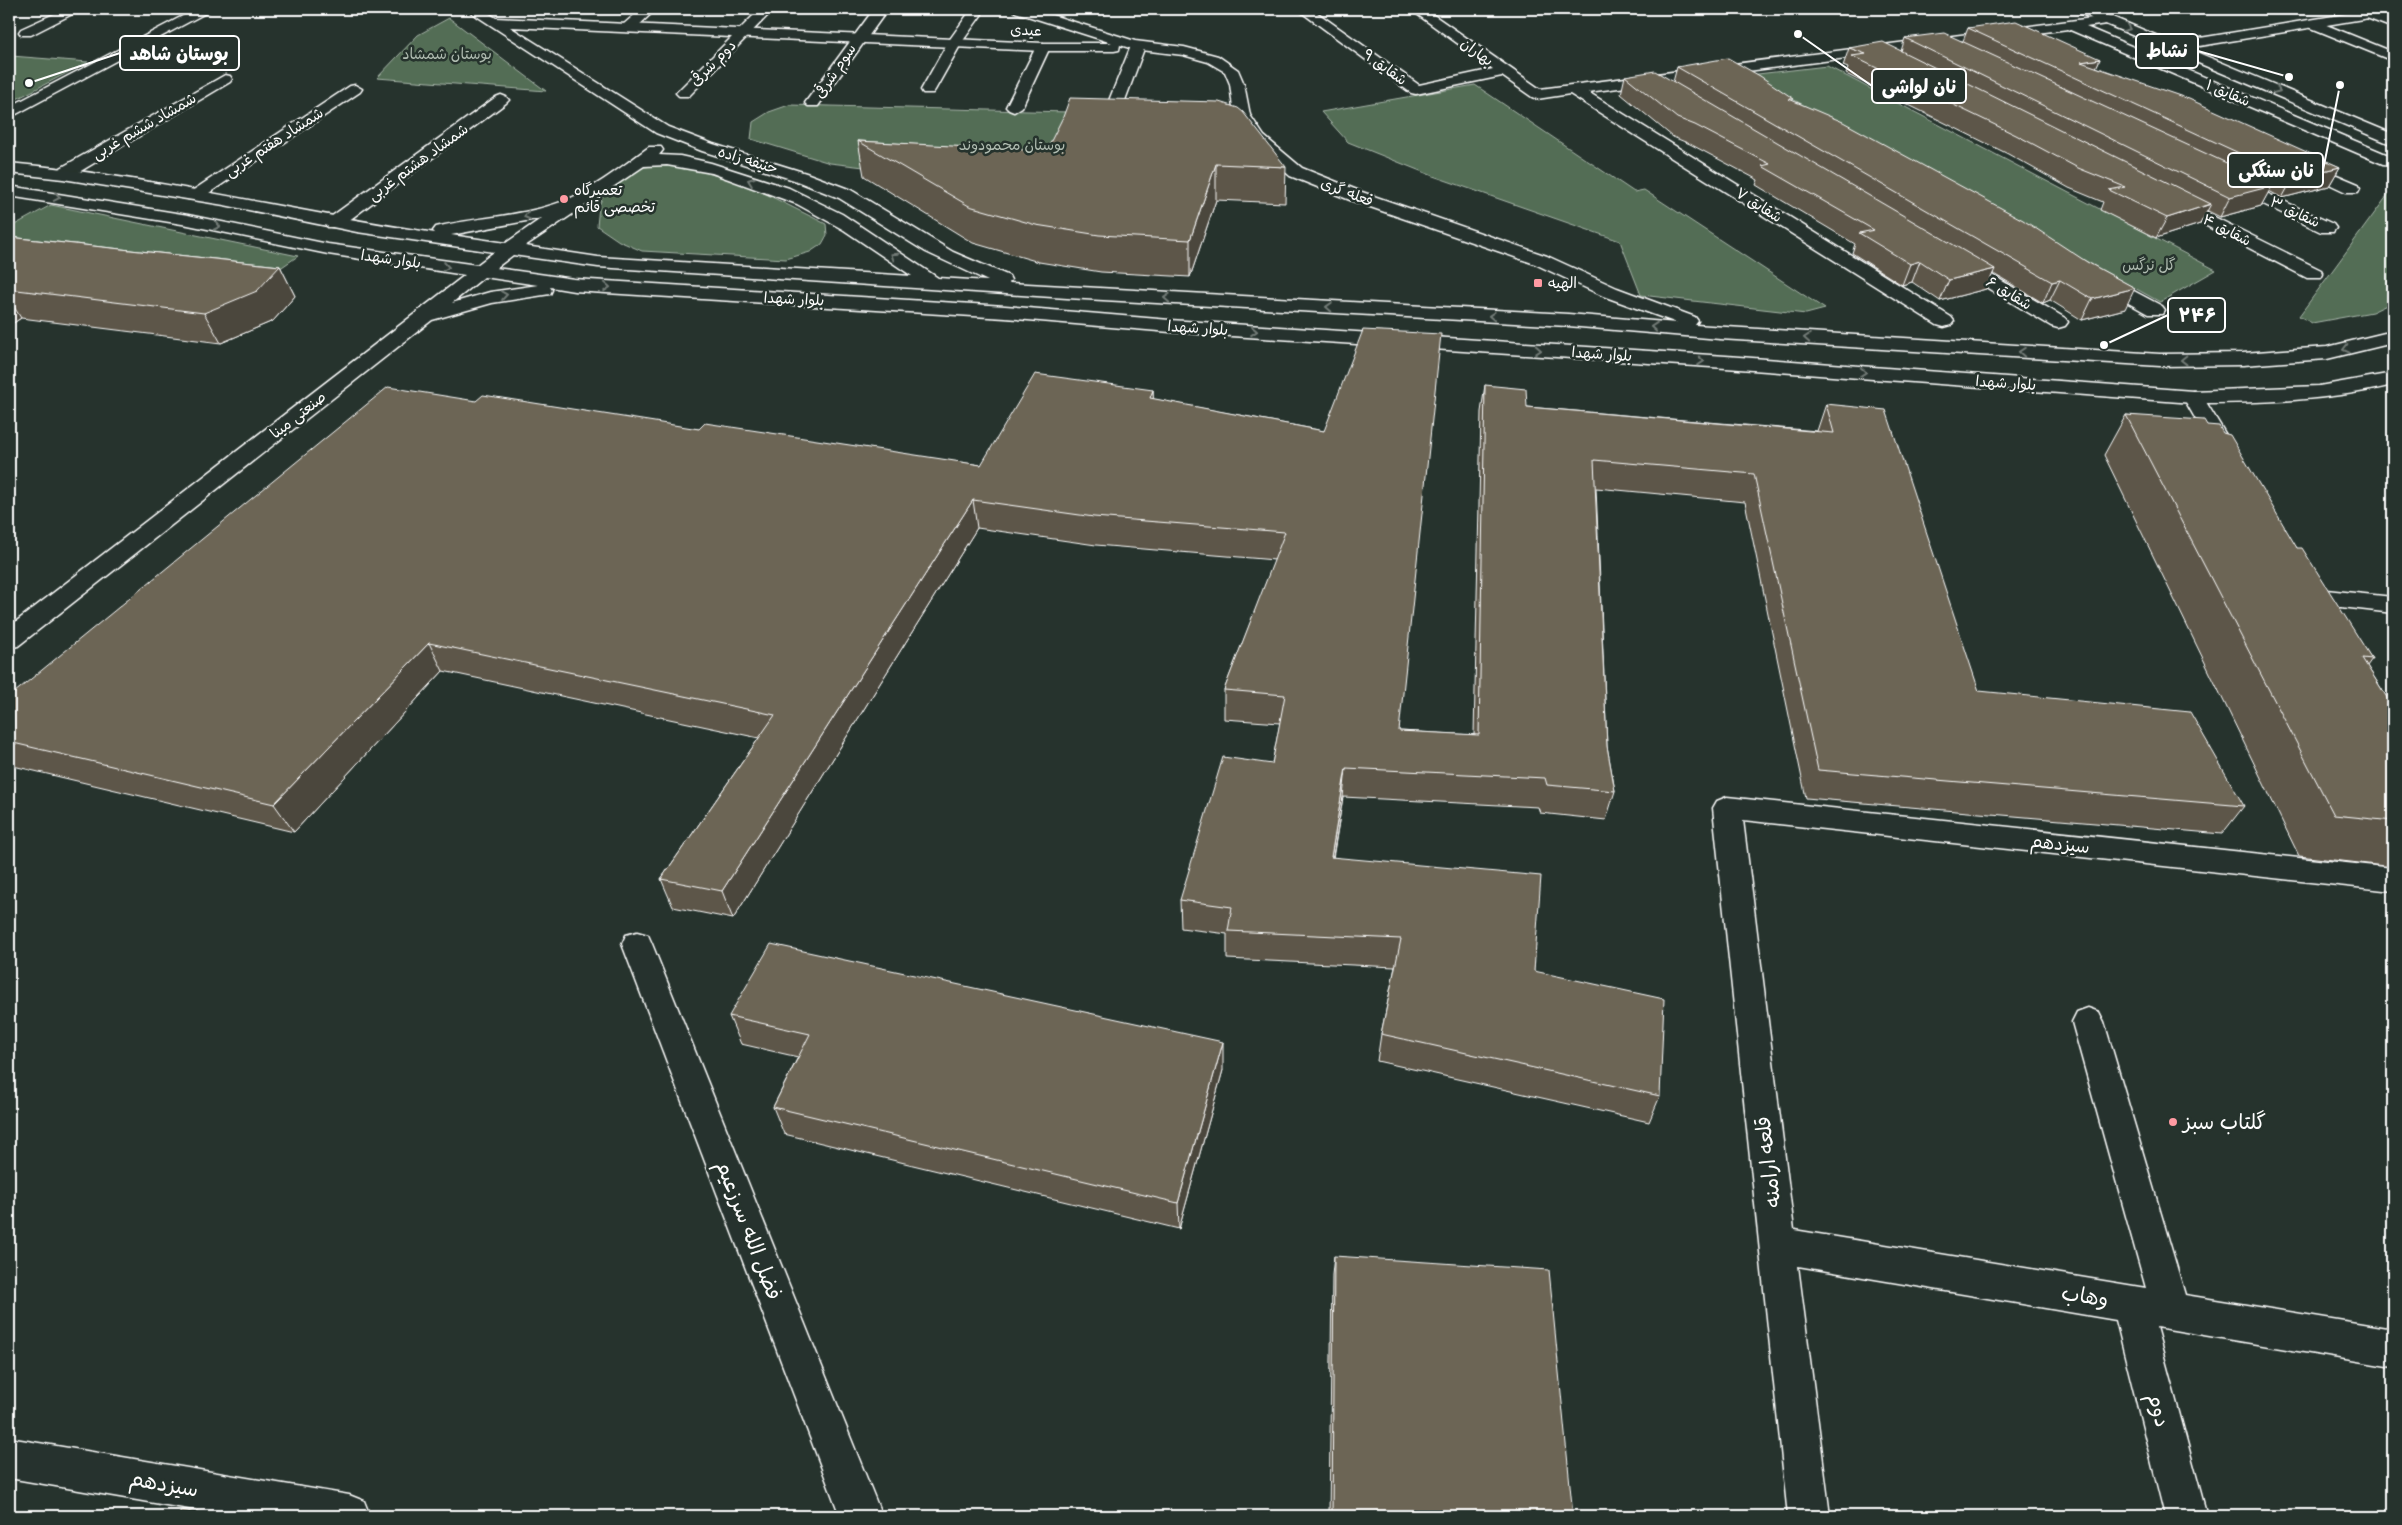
<svg xmlns="http://www.w3.org/2000/svg" width="2402" height="1525" font-family="Sriracha,'Playpen Sans Arabic',sans-serif">
	<style>
		.green { fill: #526d54; stroke: #a8b6aa }
		.lines { fill: none; stroke-linecap: round; stroke-linejoin: round }
		.street-casing { stroke: #fff; stroke-width: 3 }
		.secondary-casing { stroke: #fff; stroke-width: 3 }
		.street { fill: #26332d; fill-rule: evenodd }
		.secondary { fill: #26332d; fill-rule: evenodd }
		.wall { fill: #5d5749; stroke: #fff }
		.shaded-wall { fill: #4c473c; stroke: #fff }
		.building { fill: #6c6555; stroke: #fff }
		.oneway { stroke: #727a76 }
		.poi-dot { fill: #ff9aa2; stroke: #26332d; stroke-width: 2 }
		.labels { text-anchor: middle; stroke-width: 5; stroke-linejoin: round; paint-order: stroke }
		.far-street-label { font-size: 15px; fill: #fff; stroke: #26332d }
		.far-park-label { font-size: 15px; fill: #b1bdb2; stroke: #26332d }
		.far-poi-label { font-size: 15px; fill: #fff; stroke: #26332d; text-anchor: start }
		.street-label { font-size: 18px; fill: #fff; stroke: #26332d }
		.near-poi-label { font-size: 21px; fill: #fff; stroke: #26332d; text-anchor: start }
		.near-street-label { font-size: 21px; fill: #fff; stroke: #26332d }
		.leader { fill: none; stroke: #fff; stroke-width: 2 }
		.callout-dot { fill: #fff; stroke: #26332d; stroke-width: 2 }
		.callout { fill: #26332d; stroke: #fff; stroke-width: 2 }
		.callout-label { font-size: 19px; text-anchor: middle; font-weight: bold; fill: #fff }
	</style>
	<rect width="100%" height="100%" fill="#26332d"/>
	<filter id="ink" filterUnits="userSpaceOnUse"><feTurbulence type="fractalNoise" baseFrequency=".02" numOctaves="2"/><feDisplacementMap in="SourceGraphic" scale="10" xChannelSelector="R" yChannelSelector="G"/><feConvolveMatrix kernelMatrix="1 2 1 2 8 2 1 2 1" color-interpolation-filters="sRGB"/></filter>
	<g filter="url(#ink)">
		<g class="green">
			<path d="M449,18L546,91L377,78L418,35Z"/>
			<path d="M11,56L88,62L9,103V57Z"/>
			<path d="M1827,66L2216,270L2160,302L1749,75Z"/>
			<path d="M1475,85L1634,192L1644,190L1825,309L1806,314L1641,295L1620,241L1433,176L1348,142L1321,112Z"/>
			<path d="M789,105L1068,112L1043,181L906,172L830,163L751,139L753,122L769,112Z"/>
			<path d="M676,163L752,187L826,224L827,235L822,244L810,252L786,259L642,251L619,241L597,226L599,206L604,193L637,168Z"/>
			<path d="M2393,188V302L2372,312L2312,323L2299,316Z"/>
			<path d="M51,205L298,256L260,282L9,255V228Z"/>
		</g>
		<g class="lines">
			<defs>
				<g id="street">
					<path d="M65,9H82L31,35H21L19,32L21,29Z"/>
					<path d="M196,9H213L9,118V107Z"/>
					<path d="M641,9H656L634,30H624L622,27L624,24Z"/>
					<path d="M760,9H774L689,96H679L676,93Z"/>
					<path d="M874,9H888L818,106H808L805,103Z"/>
					<path d="M1297,9H1312L1419,85L1493,69L1410,9H1425L1540,89L2108,16L2113,17L2115,20L2113,23L2086,27L2393,157V165L2383,164L2068,29L1588,92L1951,317L1954,321L1951,325L1944,327L1937,325L1570,94L1537,99L1532,97L1502,76L1416,94L1411,93Z"/>
					<path d="M975,10L982,14L962,42L935,90L933,93H923L921,90L948,42L970,11Z"/>
					<path d="M2369,10L2393,19V28L2364,17L2362,14L2364,11Z"/>
					<path d="M2314,20L2393,52V61L2309,27L2307,24L2309,21Z"/>
					<path d="M1138,42L1145,46L1124,103L1116,108L1111,106L1108,103L1131,46Z"/>
					<path d="M1043,43L1050,47L1022,107L1014,112L1009,110L1006,107L1036,47Z"/>
					<path d="M225,75L230,76L232,79L230,82L69,178H57L55,174L57,170Z"/>
					<path d="M355,85L362,89L360,92L200,199H188L186,195L350,86Z"/>
					<path d="M501,95L506,97L509,100L506,103L340,227H328L325,223L328,219L496,97Z"/>
					<path d="M2299,159L2358,184L2360,188L2358,192H2346L2293,167L2291,164L2293,161Z"/>
					<path d="M2232,177L2333,224L2336,228L2333,232H2321L2226,186L2224,182L2226,178Z"/>
					<path d="M2172,196L2321,270L2323,274L2321,278H2307L2166,205L2163,201L2166,197Z"/>
					<path d="M1957,257L1963,258L2065,318L2068,322L2065,326L2058,328L2051,326L1951,266L1948,262L1951,258Z"/>
					<path d="M2098,272L2162,306L2165,310L2162,314H2148L2091,282L2089,278L2091,274Z"/>
					<path d="M2193,391L2200,393L2203,397L2240,458L2237,463L2229,465L2221,463L2218,458L2183,397L2186,393Z"/>
					<path d="M2307,588L2393,597V613L2298,602L2295,596L2298,590Z"/>
					<path d="M1727,797L2393,868V891L1743,820L1794,1230L2146,1288L2072,1022L2077,1012L2088,1008L2099,1012L2104,1022L2185,1295L2393,1329V1367L2156,1327L2207,1516H2165L2116,1320L1798,1266L1830,1516H1788L1713,808L1717,801Z"/>
					<path d="M637,932L648,935L652,944L882,1516H840L622,944L626,935Z"/>
					<path d="M9,1438L349,1495L364,1501L370,1516H230L9,1478Z"/>
				</g>
				<g id="secondary">
					<path d="M466,9H482L496,18L1043,43H1112L1015,12L1013,9H1033L1135,41L1184,47L1218,56L1238,70L1244,84L1250,115L1264,136L1302,168L1362,192L1547,256L1617,288L1695,317L1698,321L1695,325L2160,354L2243,353L2327,347L2393,331V343L2327,359L2243,365L2160,366L1720,339L1568,326L1067,298L598,267L513,255L496,268L574,279L1005,306L1170,320L1726,356L2193,391L2319,386L2393,373V385C2327,401 2261,403 2193,403L1726,368L1170,332L1005,318L574,291L550,287L552,290L550,294L492,303L432,320L18,646L9,648V627L465,275L328,254L188,225L9,196V186L188,215L328,244L477,265L494,252L357,232L224,205L63,179L9,173V163C152,176 292,212 435,233L433,231L436,227C481,216 529,217 573,197C601,184 625,164 649,147H661L663,150L659,155L680,156L711,163L789,188L842,214L938,278L988,281L926,252L839,198L794,180L702,151L656,133ZM510,27L1043,51H1114L1119,50L1120,45L1133,49L1183,55L1208,62L1225,72L1230,84L1234,115L1252,142L1290,176L1350,200L1535,264L1603,296L1677,323L1568,314L1009,283L1011,280L1009,276L953,252L851,190L806,173L713,144L668,127ZM667,165L712,173L797,204L844,230L912,276L598,257L525,246L644,166ZM542,218L506,243L451,235ZM484,277L538,285L490,292L452,303Z"/>
					<path d="M2075,9H2093L2393,134V145L2077,12Z"/>
					<path d="M2376,9H2393V14L2200,46L2193,42L2200,38Z"/>
				</g>
			</defs>
			<use href="#street" class="street-casing"/>
			<use href="#secondary" class="secondary-casing"/>
			<use href="#street" class="street"/>
			<use href="#secondary" class="secondary"/>
		</g>
		<g class="wall">
			<path d="M1968,28L2100,59L2096,67L2340,167L2329,186L2282,198L2269,191L2261,206L2220,217L2208,211L2200,224L2156,238L2100,210L2103,202L2069,188L2008,154L1846,74L1848,68L1843,66L1849,48L1901,51L1905,38L1963,41Z"/>
			<path d="M1677,67L1793,101L2125,309L2082,320L2050,300L2043,303L1993,273L1986,289L1940,301L1912,282L1902,285L1852,253L1855,244L1756,185L1758,180L1690,144L1673,137L1621,94L1625,76L1673,82Z"/>
			<path d="M858,141L1286,167L1285,203L1216,200L1190,277L1101,272L1039,262L973,243L864,176Z"/>
			<path d="M9,237L280,266L295,296L273,321L221,343L21,318L9,326Z"/>
			<path d="M1485,385L1527,407L1817,431L1826,404L1979,691L2244,806L2222,834L1806,798L1745,502L1596,488L1607,746L1615,791L1606,820L1540,813L1538,807L1343,797L1333,858L1534,971L1660,1096L1649,1122L1377,1061L1381,1034L1395,967L1227,959V934L1181,928L1180,900L1272,764L1280,723L1224,719V690L1275,560L1096,545L977,528L733,919L673,907L661,879L759,738L443,671L294,832L9,765V697L476,401L981,465L1153,390V399L1324,431L1399,731L1474,735L1481,412Z"/>
			<path d="M2126,415L2207,425L2297,548L2372,659L2367,666L2393,707V867L2299,856L2104,455Z"/>
			<path d="M729,1016L1223,1070L1179,1229L784,1134L773,1107L798,1057L741,1044Z"/>
			<path d="M1334,1256L1573,1516H1329L1332,1275Z"/>
		</g>
		<g class="shaded-wall">
			<path d="M2100,59L2092,77L2081,62Z"/>
			<path d="M1216,164V200L1190,277V240Z"/>
			<path d="M2340,167L2329,186L2282,198L2293,178Z"/>
			<path d="M2270,183L2268,187L2272,186L2261,206L2220,217L2230,197Z"/>
			<path d="M2211,204L2200,224L2156,238L2167,218Z"/>
			<path d="M1920,261L1912,282L1902,285L1910,264Z"/>
			<path d="M280,266L295,296L273,321L221,343L204,313Z"/>
			<path d="M1995,269L1986,289L1940,301L1949,280Z"/>
			<path d="M2060,280L2050,300L2043,303L2052,282Z"/>
			<path d="M2135,288L2125,309L2082,320L2092,299Z"/>
			<path d="M9,299L21,318L9,326Z"/>
			<path d="M1153,390L1154,417L1150,398Z"/>
			<path d="M973,500L977,528L733,919L722,891Z"/>
			<path d="M429,643L443,671L294,832L274,804Z"/>
			<path d="M1346,768L1343,797L1328,885L1331,857Z"/>
			<path d="M1223,1042V1070L1179,1229L1178,1203Z"/>
		</g>
		<g class="building">
			<path d="M2016,21L2100,59L2081,62L2189,99L2340,167L2293,178L1968,28Z"/>
			<path d="M1944,33L2270,183L2266,184L2272,186L2230,197L1905,38Z"/>
			<path d="M1883,42L2211,204L2167,218L2109,190L2125,187L2078,168L2016,135L1852,56L1866,54L1849,48Z"/>
			<path d="M1728,58L1760,76L1794,99H1789L1843,122L2023,220L2087,262L2135,288L2092,299L2060,280L2052,282L1677,67Z"/>
			<path d="M1655,71L1995,269L1949,280L1920,261L1910,264L1859,233L1874,230L1762,166L1770,164L1695,125L1677,118L1625,76Z"/>
			<path d="M1070,98L1219,102L1238,108L1243,112L1286,167L1216,164L1190,240L1099,235L1036,225L969,206L858,141L1046,151L1063,117Z"/>
			<path d="M9,237L280,266L257,291L204,313L9,289Z"/>
			<path d="M1363,330L1441,334L1399,731L1479,735L1485,385L1526,389L1527,407L1834,433L1826,404L1886,410L1979,691L2190,712L2244,806L1818,770L1754,474L1594,460L1607,746L1615,791L1547,785L1545,778L1346,768L1331,857L1541,876L1534,971L1664,999L1660,1096L1381,1034L1401,939L1228,931L1232,907L1180,900L1223,757L1272,764L1285,695L1224,690L1285,532L1094,517L973,500L722,891L661,879L775,715L429,643L274,804L9,742V697L388,387L476,401L483,395L699,429L705,423L981,465L1035,374L1153,390L1150,398L1324,431Z"/>
			<path d="M2126,415L2204,420L2207,425L2219,426L2223,433L2230,435L2297,548H2302L2372,659L2362,658L2393,707V821L2334,815Z"/>
			<path d="M771,944L1223,1042L1178,1203L773,1107L810,1034L729,1016Z"/>
			<path d="M1334,1256L1549,1270L1573,1516H1332Z"/>
			<path d="M181,1510L214,1516H177Z"/>
		</g>
		<defs><path id="oneway-chevron" d="M-2-3.5L2.5 0L-2 3.5" fill="none" stroke-width="1.6" stroke-linecap="round" stroke-linejoin="round" transform="scale(1.25)"/></defs>
		<g class="oneway">
			<use href="#oneway-chevron" transform="translate(2127 28) rotate(23)"/>
			<use href="#oneway-chevron" transform="translate(2277 90) rotate(23)"/>
			<use href="#oneway-chevron" transform="translate(751 181) rotate(-160)"/>
			<use href="#oneway-chevron" transform="translate(57 197) rotate(10)"/>
			<use href="#oneway-chevron" transform="translate(527 216) rotate(166)"/>
			<use href="#oneway-chevron" transform="translate(217 226) rotate(12)"/>
			<use href="#oneway-chevron" transform="translate(894 256) rotate(-146)"/>
			<use href="#oneway-chevron" transform="translate(446 267) rotate(9)"/>
			<use href="#oneway-chevron" transform="translate(607 287) rotate(4)"/>
			<use href="#oneway-chevron" transform="translate(504 295) rotate(-8)"/>
			<use href="#oneway-chevron" transform="translate(1167 298) rotate(-177)"/>
			<use href="#oneway-chevron" transform="translate(1329 307) rotate(-177)"/>
			<use href="#oneway-chevron" transform="translate(1492 316) rotate(-177)"/>
			<use href="#oneway-chevron" transform="translate(1654 327) rotate(-175)"/>
			<use href="#oneway-chevron" transform="translate(1254 331) rotate(4)"/>
			<use href="#oneway-chevron" transform="translate(1807 338) rotate(-176)"/>
			<use href="#oneway-chevron" transform="translate(2346 349) rotate(166)"/>
			<use href="#oneway-chevron" transform="translate(1538 350) rotate(4)"/>
			<use href="#oneway-chevron" transform="translate(2022 352) rotate(-176)"/>
			<use href="#oneway-chevron" transform="translate(2184 360) rotate(179)"/>
			<use href="#oneway-chevron" transform="translate(1701 361) rotate(4)"/>
			<use href="#oneway-chevron" transform="translate(1863 372) rotate(4)"/>
		</g>
	</g>
	<g class="poi-dot">
		<circle cx="564" cy="199" r="5"/>
		<rect x="1533" y="278" width="10" height="10" rx="2.5"/>
		<circle cx="2173" cy="1122" r="5"/>
	</g>
	<g class="labels">
		<g class="far-street-label">
			<text transform="translate(1026 30) rotate(3)" y="5">عیدی</text>
			<text transform="translate(1477 52) rotate(36)" y="5">بهاران</text>
			<text transform="translate(713 63) rotate(-45)" y="5">دوم شرقی</text>
			<text transform="translate(1385 67) rotate(36)" y="5">شقایق ۹</text>
			<text transform="translate(835 71) rotate(-56)" y="5">سوم شرقی</text>
			<text transform="translate(2228 93) rotate(23)" y="5">شقایق ۱</text>
			<text transform="translate(144 126) rotate(-30)" y="5">شمشاد ششم غربی</text>
			<text transform="translate(274 142) rotate(-33)" y="5">شمشاد هفتم غربی</text>
			<text transform="translate(748 160) rotate(17)" y="5">حنیفه زاده</text>
			<text transform="translate(418 162) rotate(-36)" y="5">شمشاد هشتم غربی</text>
			<text transform="translate(1347 192) rotate(21)" y="5">فعله گری</text>
			<text transform="translate(1759 205) rotate(32)" y="5">شقایق ۷</text>
			<text transform="translate(2295 212) rotate(25)" y="5">شقایق ۳</text>
			<text transform="translate(2227 230) rotate(27)" y="5">شقایق ۴</text>
			<text transform="translate(391 259) rotate(8)" y="5">بلوار شهدا</text>
			<text transform="translate(2009 293) rotate(31)" y="5">شقایق ۶</text>
			<text transform="translate(794 299) rotate(3)" y="5">بلوار شهدا</text>
			<text transform="translate(1198 328) rotate(4)" y="5">بلوار شهدا</text>
			<text transform="translate(1602 354) rotate(4)" y="5">بلوار شهدا</text>
			<text transform="translate(2006 383) rotate(4)" y="5">بلوار شهدا</text>
			<text transform="translate(298 415) rotate(-38)" y="5">صنعتی مینا</text>
		</g>
		<g class="far-park-label">
			<text x="447" y="59">بوستان شمشاد</text>
			<text x="1012" y="150">بوستان محمودوند</text>
			<text x="2149" y="270">گل نرگس</text>
		</g>
		<g class="far-poi-label">
			<text x="574" y="195">تعمیرگاه<tspan x="574" dy="17">تخصصی قائم</tspan></text>
			<text x="1548" y="288">الهیه</text>
		</g>
		<g class="street-label">
			<text transform="translate(2060 844) rotate(6)" y="6">سیزدهم</text>
		</g>
		<g class="near-poi-label">
			<text x="2183" y="1129">گلتاب سبز</text>
		</g>
		<g class="near-street-label">
			<text transform="translate(1768 1162) rotate(-97)" y="7">قلعه ارامنه</text>
			<text transform="translate(749 1230) rotate(69)" y="7">فضل الله سرزعیم</text>
			<text transform="translate(2085 1296) rotate(9)" y="7">وهاب</text>
			<text transform="translate(2159 1410) rotate(75)" y="7">دوم</text>
			<text transform="translate(164 1484) rotate(10)" y="7">سیزدهم</text>
		</g>
	</g>
	<path class="leader" d="M2289 77L2198 51M29 83L120 53M1798 34L1872 86M2340 85L2323 170M2104 345L2168 315"/>
	<g class="callout-dot">
		<circle cx="2289" cy="77" r="5"/>
		<circle cx="29" cy="83" r="5"/>
		<circle cx="1798" cy="34" r="5"/>
		<circle cx="2340" cy="85" r="5"/>
		<circle cx="2104" cy="345" r="5"/>
	</g>
	<g class="callout">
		<rect x="2136" y="34" width="62" height="34" rx="5"/>
		<rect x="120" y="36" width="119" height="34" rx="5"/>
		<rect x="1872" y="69" width="94" height="34" rx="5"/>
		<rect x="2228" y="153" width="95" height="34" rx="5"/>
		<rect x="2168" y="298" width="57" height="34" rx="5"/>
	</g>
	<g class="callout-label">
		<text x="2167" y="57">نشاط</text>
		<text x="179" y="60">بوستان شاهد</text>
		<text x="1919" y="93">نان لواشی</text>
		<text x="2276" y="177">نان سنگکی</text>
		<text x="2197" y="322">۲۴۶</text>
	</g>
	<rect width="2402" height="1525" fill="none" stroke="#26332d" stroke-width="30"/>
	<rect x="15" y="15" width="2372" height="1495" fill="none" stroke="#fff" stroke-width="2" filter="url(#ink)"/>
</svg>
